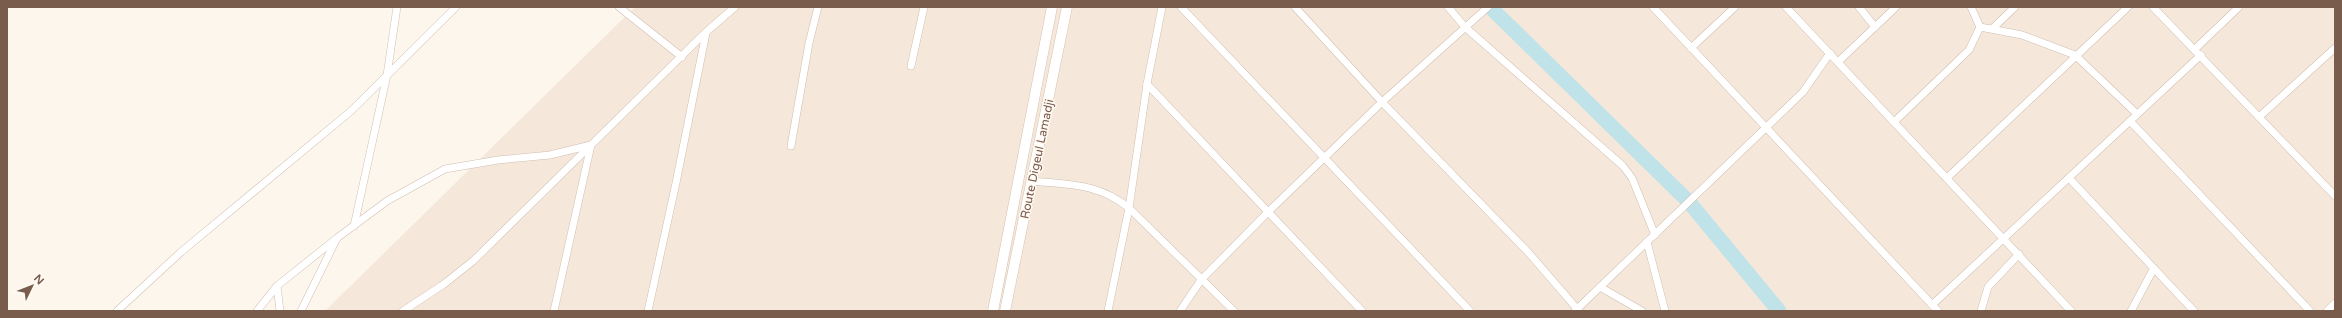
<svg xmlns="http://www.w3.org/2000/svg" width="2342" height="318" font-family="'Varela Round',sans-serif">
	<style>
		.residential { fill: #f5e8da }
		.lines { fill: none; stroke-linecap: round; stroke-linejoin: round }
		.river { stroke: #bfe3e8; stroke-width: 15 }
		.street-casing { stroke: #d1beb0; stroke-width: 8 }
		.secondary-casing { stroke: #d6c0b0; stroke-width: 11 }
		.street { stroke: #fff; stroke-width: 7 }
		.secondary { stroke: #fff; stroke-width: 10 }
		.labels { text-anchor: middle; stroke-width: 3; stroke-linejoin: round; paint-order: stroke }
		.street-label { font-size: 12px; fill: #7a5c4d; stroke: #fffaf3 }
	</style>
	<rect width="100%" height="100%" fill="#fdf6ec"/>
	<path class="residential" d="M635,7H2335V311H325Z"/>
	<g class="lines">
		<path class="river" d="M1490,7L1689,202L1779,311"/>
		<defs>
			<g id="street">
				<path d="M619,7L682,57"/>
				<path d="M1181,7L1470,311"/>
				<path d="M1295,7L1382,102L1528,252L1579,311"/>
				<path d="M1448,7L1465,27L1623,166L1632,178L1655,235"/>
				<path d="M1653,7L1938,311"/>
				<path d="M1786,7L2071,311"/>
				<path d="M1859,7L1875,27"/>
				<path d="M2153,7L2335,196"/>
				<path d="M1980,27L2022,35L2075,55L2137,114"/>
				<path d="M1993,28L2015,7"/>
				<path d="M1691,48L1735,7"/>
				<path d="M2195,49L2239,7"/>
				<path d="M1838,62L1896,7"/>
				<path d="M911,66L924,7"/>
				<path d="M1147,84L1362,311"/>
				<path d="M2259,117L2335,48"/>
				<path d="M2130,121L2310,311"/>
				<path d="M1894,122L1969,50L1980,27L1971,7"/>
				<path d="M791,146L809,43L818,7"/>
				<path d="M1947,178L2128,7"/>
				<path d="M2069,178L2194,311"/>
				<path d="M1032,181C1070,185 1098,183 1129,208L1234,311"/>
				<path d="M354,226L387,75L397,7"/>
				<path d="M1647,242L1665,311"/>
				<path d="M277,286L280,311"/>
				<path d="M1600,287L1642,311"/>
				<path d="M1932,305L2201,55"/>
				<path d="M117,311L181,252L351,111L456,7"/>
				<path d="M257,311L277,286L337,238L387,201L445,169L498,160L550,155L591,145L554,311"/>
				<path d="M301,311L336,240"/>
				<path d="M403,311L444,284L473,261L706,32L735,7"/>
				<path d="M648,311L676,183L706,33"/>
				<path d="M1108,311L1129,208L1147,84L1162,7"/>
				<path d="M1180,311L1201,280L1268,212L1382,102L1488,7"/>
				<path d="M1575,311L1803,92L1830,53"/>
				<path d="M1981,311L1988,287L2019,254"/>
				<path d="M2131,311L2154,268"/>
				<path d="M2327,311L2335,303"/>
			</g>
			<g id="secondary">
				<path d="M993,311L1052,7"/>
				<path d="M1005,311L1067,7"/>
			</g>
		</defs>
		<use href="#street" class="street-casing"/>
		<use href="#secondary" class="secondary-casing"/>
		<use href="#street" class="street"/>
		<use href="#secondary" class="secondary"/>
	</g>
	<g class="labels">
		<g class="street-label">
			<text transform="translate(1037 159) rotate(-78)" y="4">Route Digeul Lamadji</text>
		</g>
	</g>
	<rect width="2342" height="318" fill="none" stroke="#7a5c4d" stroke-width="16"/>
	<g transform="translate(32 286) rotate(47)" stroke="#fffaf3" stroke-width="3" paint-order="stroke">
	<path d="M0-3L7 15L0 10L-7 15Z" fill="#7a5c4d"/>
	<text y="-6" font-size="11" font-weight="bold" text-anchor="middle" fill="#7a5c4d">N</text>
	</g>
</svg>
